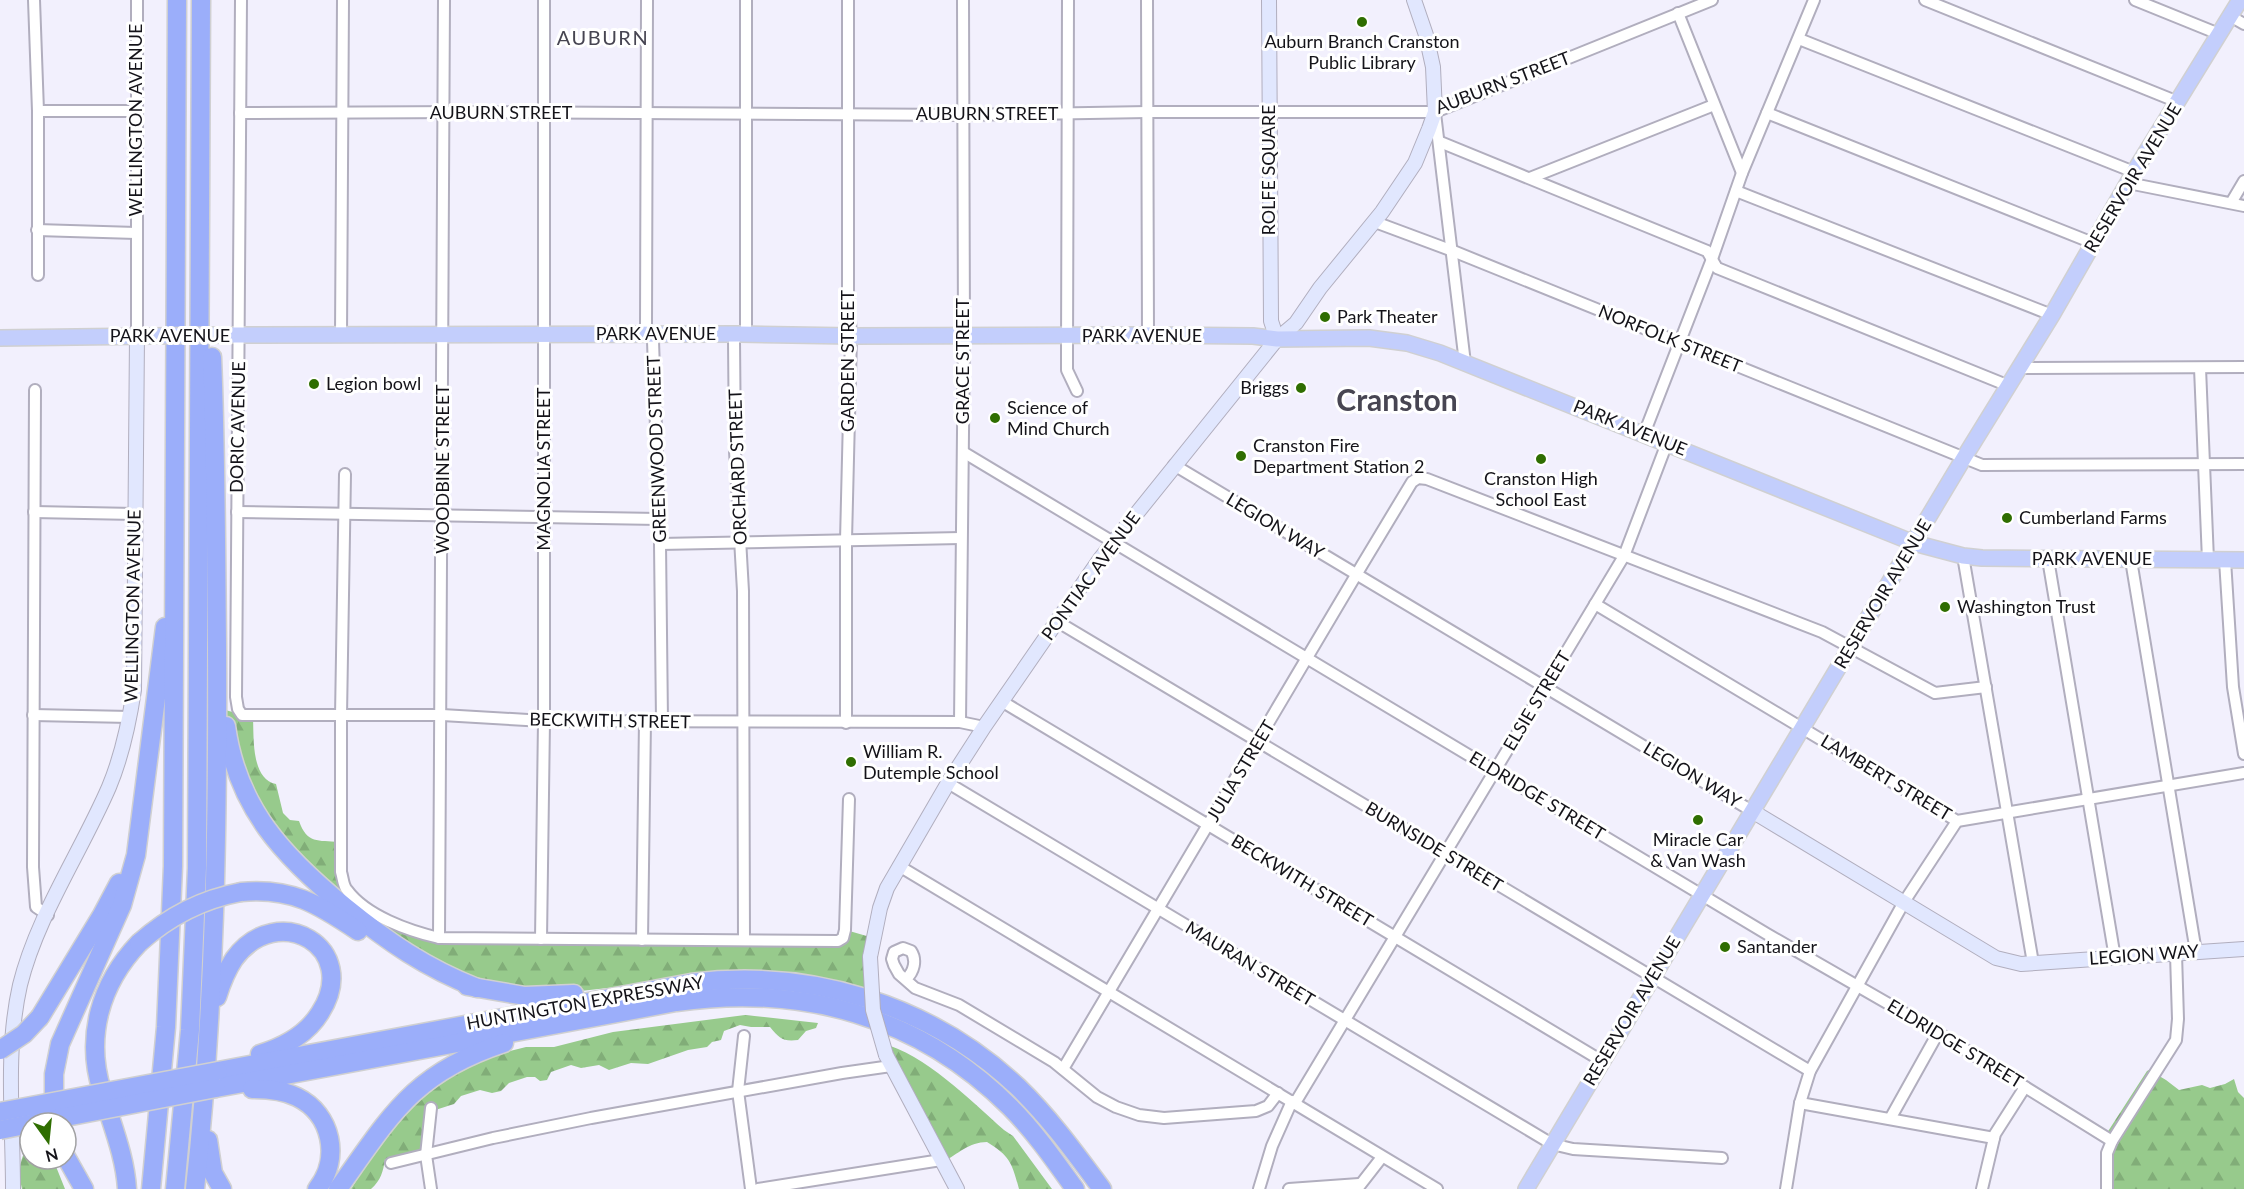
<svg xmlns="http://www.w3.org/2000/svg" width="2244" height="1189" font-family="Lato,sans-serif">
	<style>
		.forest { fill: url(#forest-firs) }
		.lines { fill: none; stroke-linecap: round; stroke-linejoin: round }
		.street-casing { stroke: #b1aebe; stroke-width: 14 }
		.secondary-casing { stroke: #b1aebe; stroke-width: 16 }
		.primary-casing { stroke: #d0d0d1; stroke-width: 18 }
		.highway-casing { stroke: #d0d0d1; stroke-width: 21 }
		.street { stroke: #fff; stroke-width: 10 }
		.secondary { stroke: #e1e7fe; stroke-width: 14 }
		.primary { stroke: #c3cefc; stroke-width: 15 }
		.highway { stroke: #9baefa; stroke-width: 18 }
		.secondary-bridge-casing { stroke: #b1aebe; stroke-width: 16; stroke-linecap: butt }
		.primary-bridge-casing { stroke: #d0d0d1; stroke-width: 18; stroke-linecap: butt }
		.highway-bridge-casing { stroke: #d0d0d1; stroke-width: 21; stroke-linecap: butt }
		.secondary-bridge { stroke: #e1e7fe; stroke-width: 14 }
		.primary-bridge { stroke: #c3cefc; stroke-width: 15 }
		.highway-bridge { stroke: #9baefa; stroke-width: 18 }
		.poi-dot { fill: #2f6e01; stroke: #fff; stroke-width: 2 }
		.labels { text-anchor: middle; stroke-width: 6; stroke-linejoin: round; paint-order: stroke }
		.poi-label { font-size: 18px; fill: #141319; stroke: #fff; text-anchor: start }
		.street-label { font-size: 18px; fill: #141319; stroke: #fff }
		.neighbourhood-label { font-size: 20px; letter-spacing: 1.5px; fill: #474552; stroke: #fff }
		.town-label { font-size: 30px; font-weight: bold; fill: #474552; stroke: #fff }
	</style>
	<defs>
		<pattern id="forest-firs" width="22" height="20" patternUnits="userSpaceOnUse" patternTransform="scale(1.5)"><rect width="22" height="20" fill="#97ca8c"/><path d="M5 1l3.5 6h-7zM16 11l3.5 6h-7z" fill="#81ad78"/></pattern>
	</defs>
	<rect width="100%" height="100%" fill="#f2f0fd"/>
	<g class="forest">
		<path d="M222,709L253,718C254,738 251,779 276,784L283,813L290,820L299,821C307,844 318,840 339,842L346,891L416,933L839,939L846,930L870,937L869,989L626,986L553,994L506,993L385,938L259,821Z"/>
		<path d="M745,1015L818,1023L816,1028L806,1031L798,1040C783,1042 779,1038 770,1027H751L740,1025L724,1031L721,1040L712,1042L707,1047L688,1050L648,1064L631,1063L609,1070L599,1065L581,1068L571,1065L551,1072L547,1080L540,1081L535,1077H527L509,1083L501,1091L492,1093L480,1090L461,1096L454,1104L426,1113L423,1132L424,1152L393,1160L385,1159C383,1172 381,1180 371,1189H351L388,1131L427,1085L475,1060L526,1047H554L613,1032Z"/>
		<path d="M881,1043C925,1054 970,1100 1004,1130L1013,1136L1052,1189H1019C1012,1163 1010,1156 987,1142C969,1142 958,1154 943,1162Z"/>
		<path d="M2149,1070L2166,1080L2179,1090L2202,1085L2210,1088L2225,1084L2234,1079L2238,1092L2244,1098V1189H2105L2104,1156L2105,1136L2147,1071Z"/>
		<path d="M30,1144V1159H53L65,1189H22C18,1173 19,1157 30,1144Z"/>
	</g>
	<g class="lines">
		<defs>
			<g id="street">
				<path d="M34,0L38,111V275"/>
				<path d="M241,0L236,697L238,709L242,715H442L544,721L960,722L984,727"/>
				<path d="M647,0L646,326L653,341L660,544L662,721"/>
				<path d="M1068,0L1067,357V370L1077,391"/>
				<path d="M1147,0L1148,335"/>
				<path d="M1925,0L2178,102"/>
				<path d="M2135,0L2219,34"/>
				<path d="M1678,13L1742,173"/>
				<path d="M2230,16L2244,24"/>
				<path d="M1799,39L2134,172"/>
				<path d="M38,111H136"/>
				<path d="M240,113L466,112L962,115L1148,112H1435L1712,0"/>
				<path d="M1435,113L1465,363"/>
				<path d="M1767,113L2093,243"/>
				<path d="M1440,142L1707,251L1717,268L2009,386"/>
				<path d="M1530,178L1714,105"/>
				<path d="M2128,183L2244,206"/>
				<path d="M1736,191L2052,315"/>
				<path d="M2231,203L2244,181"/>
				<path d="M1375,222L1453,251L1982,465L2244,464"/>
				<path d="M37,230L136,233"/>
				<path d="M341,335L343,0"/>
				<path d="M137,336V0"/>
				<path d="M2020,368L2244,367"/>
				<path d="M2200,368L2208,560"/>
				<path d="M35,390L33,867L36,907L48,915"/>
				<path d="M1644,434L1712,259L1742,173L1814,0"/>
				<path d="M963,452L1767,934L1927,1026L2112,1141"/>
				<path d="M1174,465L1752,811"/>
				<path d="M345,474L341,716V872C343,878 343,886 347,890C366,916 409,931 439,938L838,941L843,938L845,930L849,799"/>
				<path d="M34,512L135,514"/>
				<path d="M237,512L659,519"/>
				<path d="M660,544L961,538"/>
				<path d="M1963,556L2033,963"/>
				<path d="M2048,559L2115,958"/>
				<path d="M2131,560L2196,952"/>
				<path d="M2225,560L2233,687L2244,754"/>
				<path d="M1595,604L1957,821L2244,773"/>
				<path d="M1058,622L1810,1071"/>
				<path d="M1003,702L1602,1061"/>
				<path d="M33,715L130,717"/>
				<path d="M960,722L964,336L963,0"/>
				<path d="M846,723V540L851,336L848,290V0"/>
				<path d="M948,783L1552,1144L1573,1149L1722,1158"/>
				<path d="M899,866L1437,1189"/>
				<path d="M439,938L444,0"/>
				<path d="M541,939L544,721V0"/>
				<path d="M642,940L645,721"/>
				<path d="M744,940L743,591L735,451L734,340L746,329V0"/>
				<path d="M906,979C914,972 917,960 911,951L903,948L894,952L892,959L894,965L899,974L915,988L959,1005L1054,1062L1097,1097L1116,1107L1139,1115L1164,1118L1256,1111L1268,1106L1278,1093"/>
				<path d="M744,1036L738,1091L751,1189"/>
				<path d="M1063,1069L1362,565L1412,482L1418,478L1427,479L1822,632L1935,693L1986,687"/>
				<path d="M1295,1103L1624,556L1667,443"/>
				<path d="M1800,1103L1994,1138"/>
				<path d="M1890,1119L1938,1033"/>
				<path d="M391,1163L493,1138L591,1118L842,1073L891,1066"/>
				<path d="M431,1189L426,1155L431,1108"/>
				<path d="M758,1189L941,1160"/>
				<path d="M1259,1189L1272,1146L1292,1101"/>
				<path d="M1289,1189L1359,1184"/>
				<path d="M1357,1189L1382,1157"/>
				<path d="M1786,1189L1800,1103L1810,1071L1904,902L1957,821"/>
				<path d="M1982,1189L1995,1134L2025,1087"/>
				<path d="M2107,1189V1153L2112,1141L2176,1040L2178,1019L2176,954"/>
			</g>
			<g id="secondary">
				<path d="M1269,0L1271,321L1277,339"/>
				<path d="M1752,811L1996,958L2021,964L2244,949"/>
				<path d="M870,957L880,908L887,888L948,783L984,727L1100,559L1277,339L1296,323L1320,288L1382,212L1415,163L1429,129L1435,112L1433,67L1426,35L1414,0"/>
				<path d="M886,1055L957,1189"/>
				<path d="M13,1189C13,1122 5,1051 20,985C37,916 81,852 109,787C122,756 129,723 134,690L137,336"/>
			</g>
			<g id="primary">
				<path d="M225,335L740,334L851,336L1148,335L1253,336L1277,339L1369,338L1407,343L1440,353L1914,543L1963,556L1982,558L2244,560"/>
				<path d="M0,338L152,336"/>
				<path d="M1526,1189L1965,456L2052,315L2134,172L2240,0"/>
			</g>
			<g id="highway">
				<path d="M226,726C237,808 284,857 345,907C388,942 426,968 477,988"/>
				<path d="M241,892C291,887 318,904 358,931"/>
				<path d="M467,986L525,996L574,994"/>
				<path d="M217,997C221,984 226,971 234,959C278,899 362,948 320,1013C307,1034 283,1047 260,1054"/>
				<path d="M40,1017L102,915L119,883"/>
				<path d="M218,1071L691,983C810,968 930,1004 1018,1087C1050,1118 1076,1154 1102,1189"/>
				<path d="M216,1088L676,1002C802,984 919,1016 1010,1107C1035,1132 1055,1161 1075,1189"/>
				<path d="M252,1089C268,1089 283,1090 297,1097C332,1114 341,1159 317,1189"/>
				<path d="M54,1115V1074L60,1044L122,905L136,855L165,627"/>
				<path d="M208,1140L213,1173L222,1189"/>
				<path d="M66,1157L84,1189"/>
				<path d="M127,1189C125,1155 111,1123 102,1091C85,1037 100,984 139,943"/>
				<path d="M151,1189L166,1027L173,866L177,0"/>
				<path d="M175,1189L190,1030L197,868L201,0"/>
				<path d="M195,1189C215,1008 218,828 217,646C216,550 216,453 212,357"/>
				<path d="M338,1189C391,1115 413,1073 504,1043"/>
			</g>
		</defs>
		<use href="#street" class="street-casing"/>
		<use href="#secondary" class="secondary-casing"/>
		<use href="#primary" class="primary-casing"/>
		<use href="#highway" class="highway-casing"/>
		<use href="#street" class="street"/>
		<use href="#secondary" class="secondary"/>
		<use href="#primary" class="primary"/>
		<use href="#highway" class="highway"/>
		<defs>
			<path id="secondary-bridge" d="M870,957L873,1010L886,1055"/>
			<path id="primary-bridge" d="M152,336L225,335"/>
			<g id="highway-bridge">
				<path d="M139,943C168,917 203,899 241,892"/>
				<path d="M0,1050L24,1034L40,1017"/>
				<path d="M0,1112L218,1071"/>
				<path d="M35,1123L216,1088"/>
				<path d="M0,1130L30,1124"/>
			</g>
		</defs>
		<use href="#secondary-bridge" class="secondary-bridge-casing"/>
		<use href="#primary-bridge" class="primary-bridge-casing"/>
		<use href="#highway-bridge" class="highway-bridge-casing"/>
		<use href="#secondary-bridge" class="secondary-bridge"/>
		<use href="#primary-bridge" class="primary-bridge"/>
		<use href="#highway-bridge" class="highway-bridge"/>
	</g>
	<g class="poi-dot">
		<circle cx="1362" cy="22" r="6"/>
		<circle cx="1325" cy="317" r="6"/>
		<circle cx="314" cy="384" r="6"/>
		<circle cx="1301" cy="388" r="6"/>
		<circle cx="995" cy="418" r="6"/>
		<circle cx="1241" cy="456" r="6"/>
		<circle cx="1541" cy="459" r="6"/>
		<circle cx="2007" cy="518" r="6"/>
		<circle cx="1945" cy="607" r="6"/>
		<circle cx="851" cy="762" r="6"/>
		<circle cx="1698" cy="820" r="6"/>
		<circle cx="1725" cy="947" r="6"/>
	</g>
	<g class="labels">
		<g class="poi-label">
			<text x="1362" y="48" text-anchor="middle">Auburn Branch Cranston<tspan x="1362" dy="21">Public Library</tspan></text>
			<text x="1337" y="323">Park Theater</text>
			<text x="326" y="390">Legion bowl</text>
			<text x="1289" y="394" text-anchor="end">Briggs</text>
			<text x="1007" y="414">Science of<tspan x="1007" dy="21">Mind Church</tspan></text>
			<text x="1253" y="452">Cranston Fire<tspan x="1253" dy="21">Department Station 2</tspan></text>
			<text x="1541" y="485" text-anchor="middle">Cranston High<tspan x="1541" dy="21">School East</tspan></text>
			<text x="2019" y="524">Cumberland Farms</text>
			<text x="1957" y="613">Washington Trust</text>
			<text x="863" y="758">William R.<tspan x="863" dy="21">Dutemple School</tspan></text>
			<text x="1698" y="846" text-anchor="middle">Miracle Car<tspan x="1698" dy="21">&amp; Van Wash</tspan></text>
			<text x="1737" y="953">Santander</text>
		</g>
		<g class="street-label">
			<text transform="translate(1503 83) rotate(-21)" y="6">AUBURN STREET</text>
			<text x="501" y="119">AUBURN STREET</text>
			<text x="987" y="120">AUBURN STREET</text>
			<text transform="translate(136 120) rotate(-90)" y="6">WELLINGTON AVENUE</text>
			<text transform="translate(1269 170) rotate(-90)" y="6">ROLFE SQUARE</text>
			<text transform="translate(2133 178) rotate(-59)" y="6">RESERVOIR AVENUE</text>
			<text x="656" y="340">PARK AVENUE</text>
			<text x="170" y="342">PARK AVENUE</text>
			<text x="1142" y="342">PARK AVENUE</text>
			<text transform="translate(1670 339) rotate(22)" y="6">NORFOLK STREET</text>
			<text transform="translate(848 361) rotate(-90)" y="6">GARDEN STREET</text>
			<text transform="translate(963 361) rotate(-90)" y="6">GRACE STREET</text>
			<text transform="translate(238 427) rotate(-89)" y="6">DORIC AVENUE</text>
			<text transform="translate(1630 428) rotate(22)" y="6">PARK AVENUE</text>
			<text transform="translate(657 449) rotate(-92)" y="6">GREENWOOD STREET</text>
			<text transform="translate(738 467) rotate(-92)" y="6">ORCHARD STREET</text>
			<text transform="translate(443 469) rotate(-90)" y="6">WOODBINE STREET</text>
			<text transform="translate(544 469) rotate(-90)" y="6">MAGNOLIA STREET</text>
			<text transform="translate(1275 526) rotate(31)" y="6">LEGION WAY</text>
			<text x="2092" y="565">PARK AVENUE</text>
			<text transform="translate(1091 576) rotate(-54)" y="6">PONTIAC AVENUE</text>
			<text transform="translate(1883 594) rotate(-59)" y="6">RESERVOIR AVENUE</text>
			<text transform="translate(133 606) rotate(-89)" y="6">WELLINGTON AVENUE</text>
			<text transform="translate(1537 701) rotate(-59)" y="6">ELSIE STREET</text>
			<text transform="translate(610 721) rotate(1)" y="6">BECKWITH STREET</text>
			<text transform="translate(1241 771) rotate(-59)" y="6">JULIA STREET</text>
			<text transform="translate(1692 775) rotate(31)" y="6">LEGION WAY</text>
			<text transform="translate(1886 778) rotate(31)" y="6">LAMBERT STREET</text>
			<text transform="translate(1537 796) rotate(31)" y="6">ELDRIDGE STREET</text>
			<text transform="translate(1434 847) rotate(31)" y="6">BURNSIDE STREET</text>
			<text transform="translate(1302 881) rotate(31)" y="6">BECKWITH STREET</text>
			<text transform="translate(2144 955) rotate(-4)" y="6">LEGION WAY</text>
			<text transform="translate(1250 964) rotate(31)" y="6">MAURAN STREET</text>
			<text transform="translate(585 1003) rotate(-10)" y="6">HUNTINGTON EXPRESSWAY</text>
			<text transform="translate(1632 1011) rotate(-59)" y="6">RESERVOIR AVENUE</text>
			<text transform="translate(1955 1044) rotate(31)" y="6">ELDRIDGE STREET</text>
		</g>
		<g class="neighbourhood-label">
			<text x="603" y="45">AUBURN</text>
		</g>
		<g class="town-label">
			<text x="1397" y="411">Cranston</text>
		</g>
	</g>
	<g transform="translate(48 1141) rotate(165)"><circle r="28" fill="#ffffff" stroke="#a1a1a3" stroke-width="1.5"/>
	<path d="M0-4.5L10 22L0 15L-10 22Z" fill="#2f6e01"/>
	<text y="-9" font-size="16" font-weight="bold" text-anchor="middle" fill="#141319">N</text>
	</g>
</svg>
